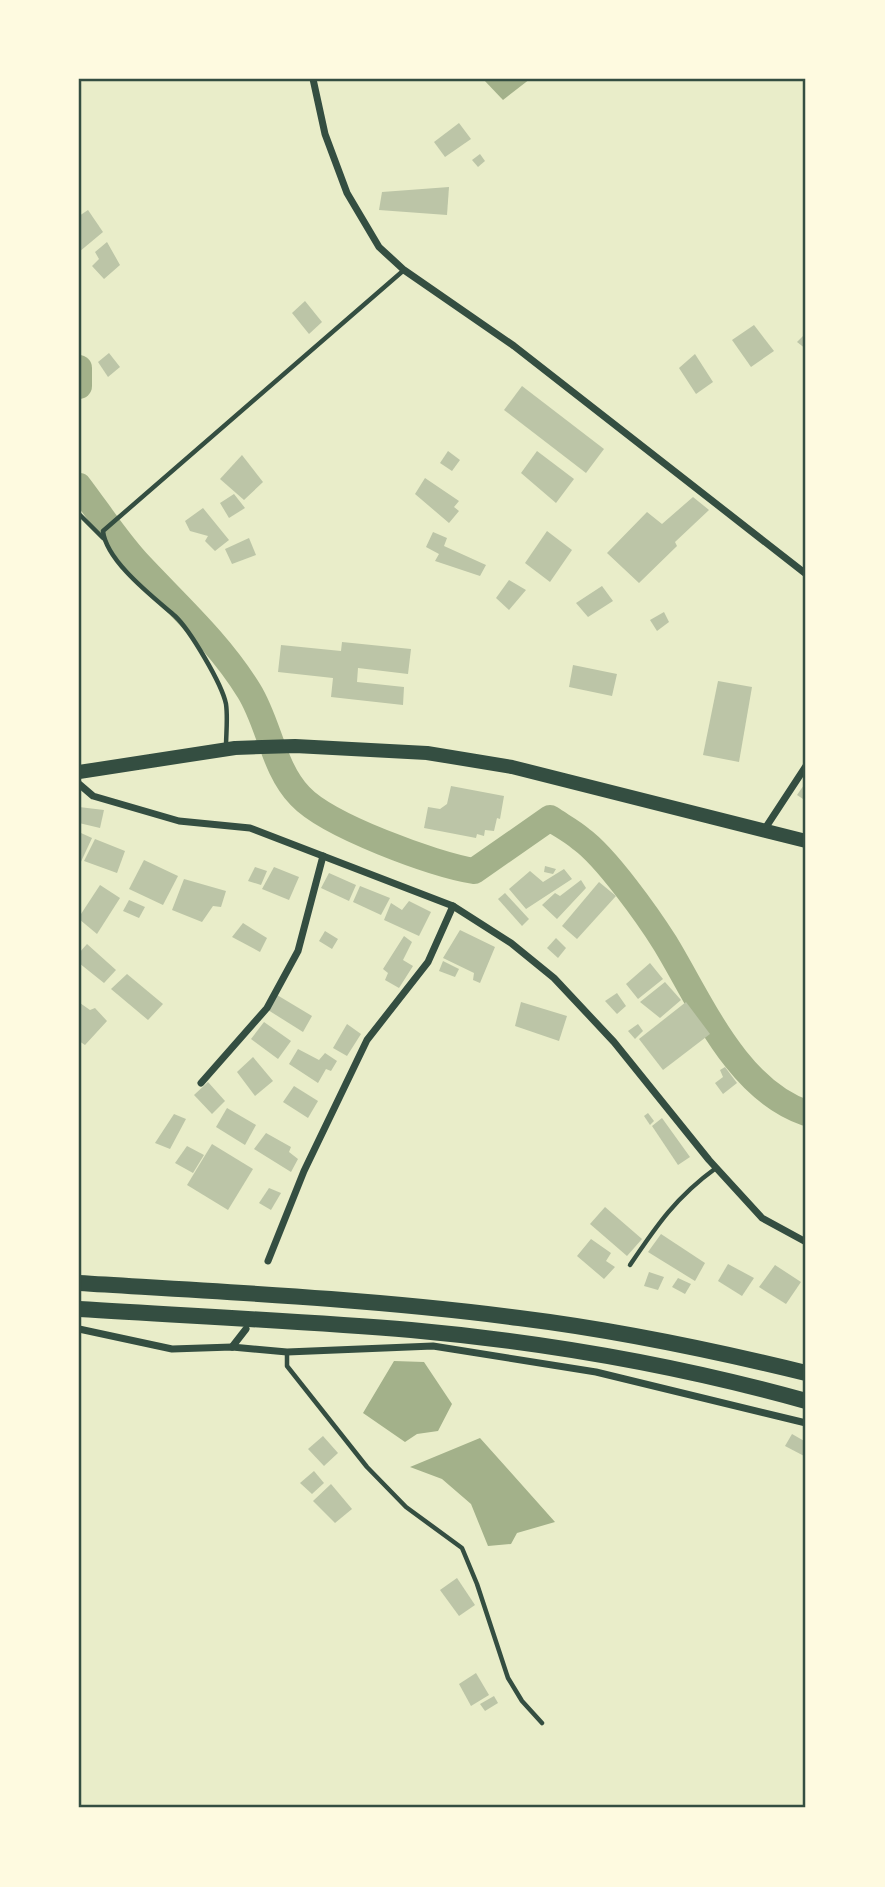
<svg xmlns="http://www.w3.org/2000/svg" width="885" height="1887" font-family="Rubik,sans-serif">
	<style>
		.water { fill: #a3b18a }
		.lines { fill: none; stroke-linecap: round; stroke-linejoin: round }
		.river { stroke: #a3b18a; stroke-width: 26 }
		.building { fill: #bcc5a7 }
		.service { stroke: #344e41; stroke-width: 4.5 }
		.minor { stroke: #344e41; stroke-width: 7 }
		.trunk { stroke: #344e41; stroke-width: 14 }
		.motorway { stroke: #344e41; stroke-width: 16 }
		.neatline { fill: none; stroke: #344e41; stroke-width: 2.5 }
	</style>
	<rect width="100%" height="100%" fill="#e9edc9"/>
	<g class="water">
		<path d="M483,79H530L503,100Z"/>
		<path d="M394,1361L424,1362L452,1404L438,1431L417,1434L405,1442L363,1413Z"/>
		<path d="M480,1438L555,1522L517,1533L511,1544L488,1546L471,1504L442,1479L410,1467Z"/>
	</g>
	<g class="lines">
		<g class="river">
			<path d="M79,368V386"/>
			<path d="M79,486C98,511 116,539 137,562C176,604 219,642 249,691C269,723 273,768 300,796C328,826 433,864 474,871L550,818C560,825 572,831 581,839C606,857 648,916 665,943C701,1002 736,1089 806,1113"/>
		</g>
	</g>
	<g class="building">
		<path d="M459,123L471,139L445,157L434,142Z"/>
		<path d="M480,154L485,161L478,167L472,160Z"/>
		<path d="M449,187L447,215L379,210L382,192Z"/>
		<path d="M88,210L103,232L79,252V216Z"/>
		<path d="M107,242L120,265L104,279L92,266L99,259L95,252Z"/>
		<path d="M305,301L322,322L309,334L292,313Z"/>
		<path d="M754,325L774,351L751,367L732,340Z"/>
		<path d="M806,333V349L797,342Z"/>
		<path d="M109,353L120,367L108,377L98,362Z"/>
		<path d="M695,354L713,382L696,394L679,368Z"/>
		<path d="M522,386L604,449L586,473L504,410Z"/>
		<path d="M448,451L460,460L452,471L440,463Z"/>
		<path d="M537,451L574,479L556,503L521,473Z"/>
		<path d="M242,455L263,482L244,500L220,479Z"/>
		<path d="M425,478L459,501L454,507L459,511L449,523L415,494Z"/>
		<path d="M234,494L245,508L229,518L220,503Z"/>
		<path d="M693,497L709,510L675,542L677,546L639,583L607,553L647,512L662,524Z"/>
		<path d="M203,508L229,540L215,551L205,541L208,536L190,531L185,521Z"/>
		<path d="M547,531L572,550L550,582L525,563Z"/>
		<path d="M433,532L447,538L444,546L486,565L480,576L435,561L439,554L426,547Z"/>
		<path d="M249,538L256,555L232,564L225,549Z"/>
		<path d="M509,580L526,590L509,610L496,598Z"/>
		<path d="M602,586L613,601L588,617L576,603Z"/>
		<path d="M664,612L669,622L657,631L650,620Z"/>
		<path d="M342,642L411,649L408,674L358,668L357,682L404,687L403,705L331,697L333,678L278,672L281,645L341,651Z"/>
		<path d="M573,665L617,674L612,696L569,687Z"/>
		<path d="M718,681L752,687L739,762L703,755Z"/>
		<path d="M806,782V801L797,795Z"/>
		<path d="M451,786L504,796L500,819L497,818L494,831L485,830L484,836L477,834L476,838L424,828L428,807L440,809L447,804Z"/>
		<path d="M79,807L104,810L100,828L79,823Z"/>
		<path d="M81,833L92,838L79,866V839Z"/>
		<path d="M95,839L125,851L117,873L84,861Z"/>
		<path d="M144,860L178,876L163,905L129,889Z"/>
		<path d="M545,866L556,869L553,874L544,872Z"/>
		<path d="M255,867L267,871L261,885L248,881Z"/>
		<path d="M274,867L299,877L289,900L262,889Z"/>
		<path d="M564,869L572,879L526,909L509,889L530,871L543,882Z"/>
		<path d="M329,873L356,885L349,901L321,888Z"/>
		<path d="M184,879L226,891L221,907L213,906L202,922L172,910Z"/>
		<path d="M581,880L586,888L557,919L542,905L555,893L560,896Z"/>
		<path d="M599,882L616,896L577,939L562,926Z"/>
		<path d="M100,885L120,898L97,934L79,919V917Z"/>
		<path d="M360,886L390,898L381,915L353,902Z"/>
		<path d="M505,893L529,919L522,926L498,899Z"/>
		<path d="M129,900L145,907L139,918L123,911Z"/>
		<path d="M409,901L431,912L419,936L384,920L391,903L402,910Z"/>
		<path d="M243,923L267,938L260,952L232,937Z"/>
		<path d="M460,930L495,947L480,983L473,980L474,973L443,958Z"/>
		<path d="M325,931L338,939L332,949L319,941Z"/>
		<path d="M404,936L412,942L403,960L413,966L399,988L385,980L388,973L383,969Z"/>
		<path d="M556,938L566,948L558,958L547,948Z"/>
		<path d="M87,944L116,970L104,983L79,963V953Z"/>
		<path d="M443,961L459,969L455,977L439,971Z"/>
		<path d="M650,963L663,979L638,999L626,984Z"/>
		<path d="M127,974L163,1004L148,1020L111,989Z"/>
		<path d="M665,982L681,1000L660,1018L640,1002Z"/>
		<path d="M617,993L626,1006L617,1014L605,1001Z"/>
		<path d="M277,995L312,1016L303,1032L268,1010Z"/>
		<path d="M521,1002L567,1016L559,1041L515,1026Z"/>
		<path d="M686,1002L710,1034L663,1070L639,1039Z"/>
		<path d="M80,1003L90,1010L95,1008L107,1021L85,1045L79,1041Z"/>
		<path d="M264,1022L291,1041L278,1059L251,1039Z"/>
		<path d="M347,1024L361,1034L347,1056L333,1048Z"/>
		<path d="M638,1024L643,1031L635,1039L628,1031Z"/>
		<path d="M298,1049L319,1060L325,1053L337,1061L331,1071L326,1069L318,1083L289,1064Z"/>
		<path d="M253,1057L273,1081L255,1096L237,1072Z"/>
		<path d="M725,1067L737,1083L723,1094L715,1083L723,1077L720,1070Z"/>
		<path d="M208,1082L225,1101L212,1114L194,1095Z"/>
		<path d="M294,1086L318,1101L308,1118L283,1102Z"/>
		<path d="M227,1108L256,1125L245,1145L216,1127Z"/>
		<path d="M648,1113L654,1121L650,1125L644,1116Z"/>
		<path d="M174,1114L186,1119L170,1149L155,1143Z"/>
		<path d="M662,1118L690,1157L678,1165L652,1126Z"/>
		<path d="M266,1133L291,1147L289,1152L298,1159L291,1172L254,1149Z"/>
		<path d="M212,1144L253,1169L228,1210L187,1185Z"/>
		<path d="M187,1146L204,1155L193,1173L175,1163Z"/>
		<path d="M269,1188L281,1193L271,1210L259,1203Z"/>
		<path d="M605,1207L642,1239L627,1256L590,1224Z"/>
		<path d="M661,1234L705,1263L695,1281L648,1252Z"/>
		<path d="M591,1239L611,1253L606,1261L615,1267L604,1279L577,1256Z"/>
		<path d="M728,1264L754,1278L742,1296L718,1281Z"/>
		<path d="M775,1265L801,1282L786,1304L759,1287Z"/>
		<path d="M649,1272L664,1277L658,1290L644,1286Z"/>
		<path d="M678,1278L691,1284L685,1294L672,1287Z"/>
		<path d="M792,1434L806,1442V1457L785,1446Z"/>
		<path d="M323,1436L338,1453L324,1466L308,1449Z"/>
		<path d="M314,1471L324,1483L312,1494L300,1483Z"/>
		<path d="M331,1484L352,1509L335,1523L313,1501Z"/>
		<path d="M457,1578L475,1605L459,1616L440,1590Z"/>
		<path d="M476,1673L489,1695L471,1706L459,1684Z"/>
		<path d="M494,1696L498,1703L485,1711L480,1704Z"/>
	</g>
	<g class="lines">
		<g class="service">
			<path d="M79,514L103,538"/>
			<path d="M226,747C226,734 228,718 226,704C222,684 190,630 175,616C153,597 106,561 103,531L404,270"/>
			<path d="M630,1265C657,1225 676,1197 716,1168"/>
			<path d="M287,1352V1366L367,1467L406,1507L462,1548L477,1584L508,1678L522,1701L542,1723"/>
		</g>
		<g class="minor">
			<path d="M313,79L325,134L347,193L379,247L404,270L514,346L806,574"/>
			<path d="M79,784L93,796L179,821L250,828L453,906L511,943L554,978L614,1042L709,1160L762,1218L806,1242"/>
			<path d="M764,830L806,766"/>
			<path d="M201,1083L267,1008L298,951L323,856"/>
			<path d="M268,1261L304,1171L367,1040L428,962L453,906"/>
			<path d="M79,1329L172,1349L232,1347L287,1352L433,1346L596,1372L806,1423"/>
			<path d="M232,1347L246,1329"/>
		</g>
		<path class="trunk" d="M79,772L235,748L295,746L427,753L512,767L806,841"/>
		<g class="motorway">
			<path d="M79,1283C226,1292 373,1299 519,1318C616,1330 712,1350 806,1373"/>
			<path d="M79,1309C190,1316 301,1321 411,1330C544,1342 677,1365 806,1401"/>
		</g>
	</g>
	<rect width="885" height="1887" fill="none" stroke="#fefae0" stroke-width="161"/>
	<rect x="80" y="80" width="724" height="1726" class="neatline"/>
</svg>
